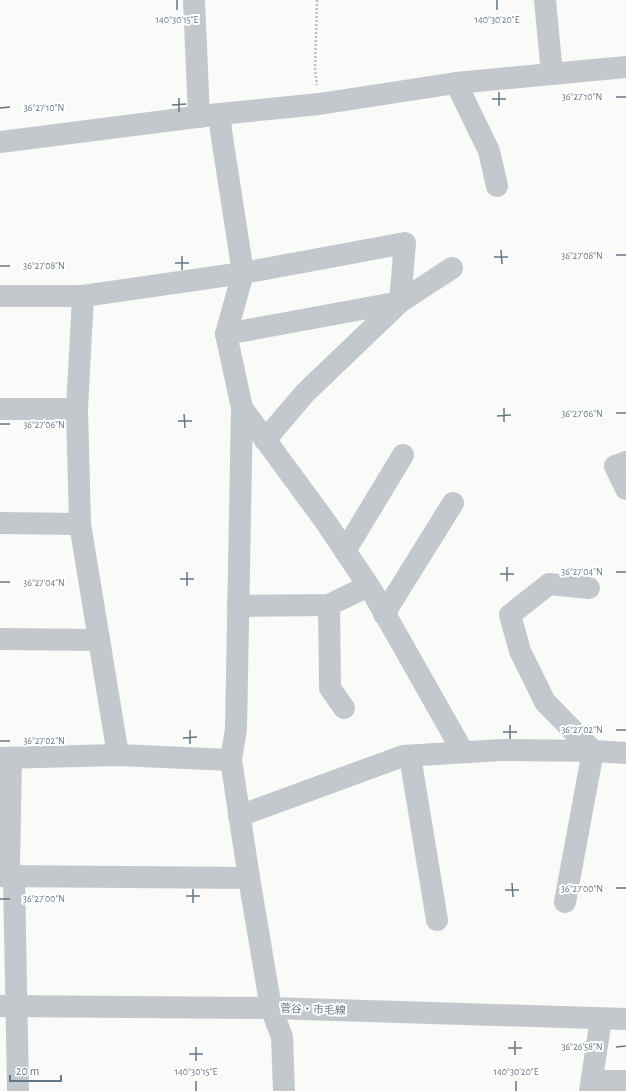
<svg xmlns="http://www.w3.org/2000/svg" width="626" height="1091" font-family="'Alegreya Sans','Noto Sans JP',sans-serif">
	<style>
		.lines { fill: none; stroke-linecap: round; stroke-linejoin: round }
		.path { stroke: #bbbfc2; stroke-width: 2.5; stroke-dasharray: 2 2; stroke-linecap: butt }
		.minor { stroke: #c3c8cc; stroke-width: 22 }
		.ticks { fill: none; stroke: #657683; stroke-width: 1.5 }
		.labels { text-anchor: middle; stroke-width: 4; stroke-linejoin: round; paint-order: stroke }
		.street-label { font-size: 11px; fill: #657683; stroke: #fff }
		.ticks-label { font-size: 10px; text-anchor: middle; fill: #657683; stroke: #fff; stroke-width: 4; stroke-linejoin: round; paint-order: stroke }
	</style>
	<rect width="100%" height="100%" fill="#fafaf8"/>
	<g class="lines">
		<path class="path" d="M317,0L315,69L317,85"/>
		<g class="minor">
			<path d="M194,0L199,117"/>
			<path d="M545,0L552,74"/>
			<path d="M456,83L489,151L497,186"/>
			<path d="M220,114L221,131L243,273L226,334L242,408L236,729L231,760L249,878L271,1008L282,1037L284,1091"/>
			<path d="M0,142L220,114L319,104L456,83L626,67"/>
			<path d="M0,296H83L243,273L405,243L400,302L226,334"/>
			<path d="M83,296L77,409L80,524L118,755"/>
			<path d="M242,408L325,521L372,591L463,752"/>
			<path d="M0,409H77"/>
			<path d="M265,440L305,393L400,302L452,268"/>
			<path d="M626,462L615,466L626,489"/>
			<path d="M0,523L80,524"/>
			<path d="M345,551L403,455"/>
			<path d="M589,588L549,584L510,615L520,651L545,702L593,751"/>
			<path d="M329,605L330,688L344,708"/>
			<path d="M238,606L329,605L368,586"/>
			<path d="M384,614L453,503"/>
			<path d="M0,639L99,640"/>
			<path d="M410,756L437,920"/>
			<path d="M0,758L118,755L231,760"/>
			<path d="M11,758L9,866L14,877L18,1091"/>
			<path d="M239,816L403,756L502,750L593,751L626,753"/>
			<path d="M0,876L249,878"/>
			<path d="M565,902L593,751"/>
			<path d="M0,1006L271,1008L626,1019"/>
			<path d="M592,1081H626"/>
			<path d="M590,1091L601,1019"/>
		</g>
	</g>
	<path class="ticks" d="M177,0V10M497,0V10M499,92V106M616,97H626M179,98V112M492,99H506M172,105L186,104M0,108L10,107M501,250L502,264M616,255H626M182,256V270M494,257H508M175,263H189M0,266H10M504,408V422M616,413H626M184,414L185,428M497,416L511,415M178,421H192M0,424H10M507,567V581M187,572V586M616,572H626M500,574H514M180,579H194M0,582H10M510,725V739M190,730V744M616,730H626M503,732H517M183,738L197,737M0,741H10M512,883L513,897M616,888H626M193,889V903M505,890H519M186,896H200M0,899H10M515,1041V1055M196,1047V1061M616,1047L626,1046M508,1048H522M189,1054H203M196,1081V1091M516,1081V1091"/>
	<g class="labels">
		<g class="street-label">
			<text transform="translate(313 1009) rotate(2)" y="4">菅谷・市毛線</text>
		</g>
	</g>
	<g class="ticks-label">
		<text x="177" y="23">140°30'15"E</text>
		<text x="497" y="23">140°30'20"E</text>
		<text x="582" y="100">36°27'10"N</text>
		<text x="44" y="111">36°27'10"N</text>
		<text x="582" y="259">36°27'08"N</text>
		<text x="44" y="269">36°27'08"N</text>
		<text x="582" y="417">36°27'06"N</text>
		<text x="44" y="428">36°27'06"N</text>
		<text x="582" y="575">36°27'04"N</text>
		<text x="44" y="586">36°27'04"N</text>
		<text x="582" y="733">36°27'02"N</text>
		<text x="44" y="744">36°27'02"N</text>
		<text x="582" y="892">36°27'00"N</text>
		<text x="44" y="902">36°27'00"N</text>
		<text x="582" y="1050">36°26'58"N</text>
		<text x="196" y="1075">140°30'15"E</text>
		<text x="516" y="1075">140°30'20"E</text>
	</g>
	<path d="M10 1075v6h51v-6" fill="none" stroke="#657683" stroke-width="2"/>
	<text x="16" y="1075" font-size="12" fill="#657683" stroke="#ffffff" stroke-width="3" paint-order="stroke">20 m</text>
</svg>
